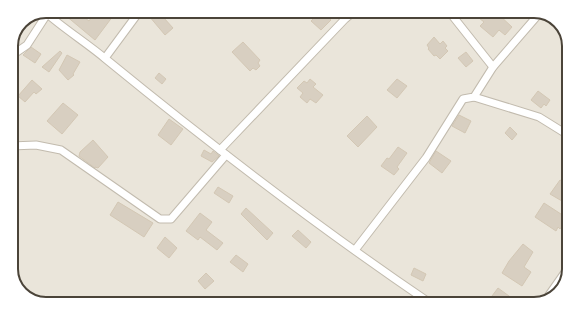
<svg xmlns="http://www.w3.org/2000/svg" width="580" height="315" font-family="Roboto,sans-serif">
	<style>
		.residential { fill: #eae5da }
		.building { fill: #d8cfc1; stroke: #d3c7b4 }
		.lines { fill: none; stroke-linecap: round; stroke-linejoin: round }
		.minor-casing { stroke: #c2bbae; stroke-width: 9 }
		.tertiary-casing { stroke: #c2bbae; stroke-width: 11 }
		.minor { stroke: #fff; stroke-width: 7 }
		.tertiary { stroke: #fff; stroke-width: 9 }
		.rim { fill: none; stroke: #4b4439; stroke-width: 2 }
	</style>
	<rect width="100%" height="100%" fill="#f6f3ec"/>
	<path class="residential" d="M46,11L550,15L569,44L565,285L552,299L534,304L30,300L11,272V44L21,21Z"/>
	<g class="building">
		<path d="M68,11H76L89,21L96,11L116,12L95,40L65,15Z"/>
		<path d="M153,12H163L167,16L164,18L173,28L165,35L149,16Z"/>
		<path d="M319,13H324L331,20L321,30L311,21Z"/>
		<path d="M474,14H498L512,27L505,35L499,30L493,37L480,26L484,22Z"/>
		<path d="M434,37L440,44L443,41L447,46L445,48L448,51L440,59L436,55L434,56L428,49L429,48L427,45Z"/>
		<path d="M243,42L260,60L258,63L260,66L256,70L253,68L250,71L232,52Z"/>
		<path d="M31,47L41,54L35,63L23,55Z"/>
		<path d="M60,51L62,53L49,72L42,67Z"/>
		<path d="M466,52L473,61L466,67L458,58Z"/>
		<path d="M67,55L80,62L73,74L74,75L68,80L59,70Z"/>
		<path d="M159,73L166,79L162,84L155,78Z"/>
		<path d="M310,79L316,84L313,87L323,95L316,103L310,99L307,103L300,97L303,93L297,88L304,81L307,83Z"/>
		<path d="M397,79L407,86L397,98L387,90Z"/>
		<path d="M32,80L42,89L36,94L34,92L25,102L18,96Z"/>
		<path d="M538,91L550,100L546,106L544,104L541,108L531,100Z"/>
		<path d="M63,103L78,115L62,134L47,121Z"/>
		<path d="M459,115L471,121L465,133L452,126Z"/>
		<path d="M367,116L377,127L358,147L347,136Z"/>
		<path d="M169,119L183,129L171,145L158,135Z"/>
		<path d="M510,127L517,134L512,140L505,133Z"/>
		<path d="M93,140L108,157L98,168L95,167V168L79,156L80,152Z"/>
		<path d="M398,147L407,153L397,167L399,169L394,175L381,166L387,158L389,159Z"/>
		<path d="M204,150L211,154L213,151L219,156L212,162L201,156Z"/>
		<path d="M436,151L451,161L442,173L429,163Z"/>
		<path d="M560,180L567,184V204L550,194Z"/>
		<path d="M218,187L233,196L229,203L214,193Z"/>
		<path d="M118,202L153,223L144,237L110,215Z"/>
		<path d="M544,203L564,216L563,219L566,221L560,229L558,227L556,231L535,217Z"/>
		<path d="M246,208L273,233L267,240L241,214Z"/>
		<path d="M200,213L212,222L206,230L223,243L217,250L200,237L198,240L186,231Z"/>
		<path d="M298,230L311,242L306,248L292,236Z"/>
		<path d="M165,237L177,248L169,258L157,248Z"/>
		<path d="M523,244L533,252L524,267L531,272L522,286L502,273L509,261Z"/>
		<path d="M236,255L248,264L243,272L230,262Z"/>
		<path d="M414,268L426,274L423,281L411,275Z"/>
		<path d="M206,273L214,281L205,289L198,281Z"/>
		<path d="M498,288L520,304H494L489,300Z"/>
	</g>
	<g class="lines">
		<defs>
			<g id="minor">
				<path d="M45,12C64,29 87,43 107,60C211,145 318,227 430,303"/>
				<path d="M451,14L493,67"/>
				<path d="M11,56L27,45L49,11"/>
				<path d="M105,58L139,12"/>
				<path d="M474,97L539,117L568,135"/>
				<path d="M11,146L36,145L61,150L160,219H171L226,155"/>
				<path d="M220,150L345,19L352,13"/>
				<path d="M355,250L426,158L463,99L474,97L493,67L538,15"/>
			</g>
			<path id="tertiary" d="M546,301L565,274"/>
		</defs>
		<use href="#minor" class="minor-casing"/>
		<use href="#tertiary" class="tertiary-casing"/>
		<use href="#minor" class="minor"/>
		<use href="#tertiary" class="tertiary"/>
	</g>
	<path d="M0 0H580V315H0ZM46 18H534A28 28 0 0 1 562 46V269A28 28 0 0 1 534 297H46A28 28 0 0 1 18 269V46A28 28 0 0 1 46 18Z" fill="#fff" fill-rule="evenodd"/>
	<path class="rim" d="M46 18H534A28 28 0 0 1 562 46V269A28 28 0 0 1 534 297H46A28 28 0 0 1 18 269V46A28 28 0 0 1 46 18Z"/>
</svg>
